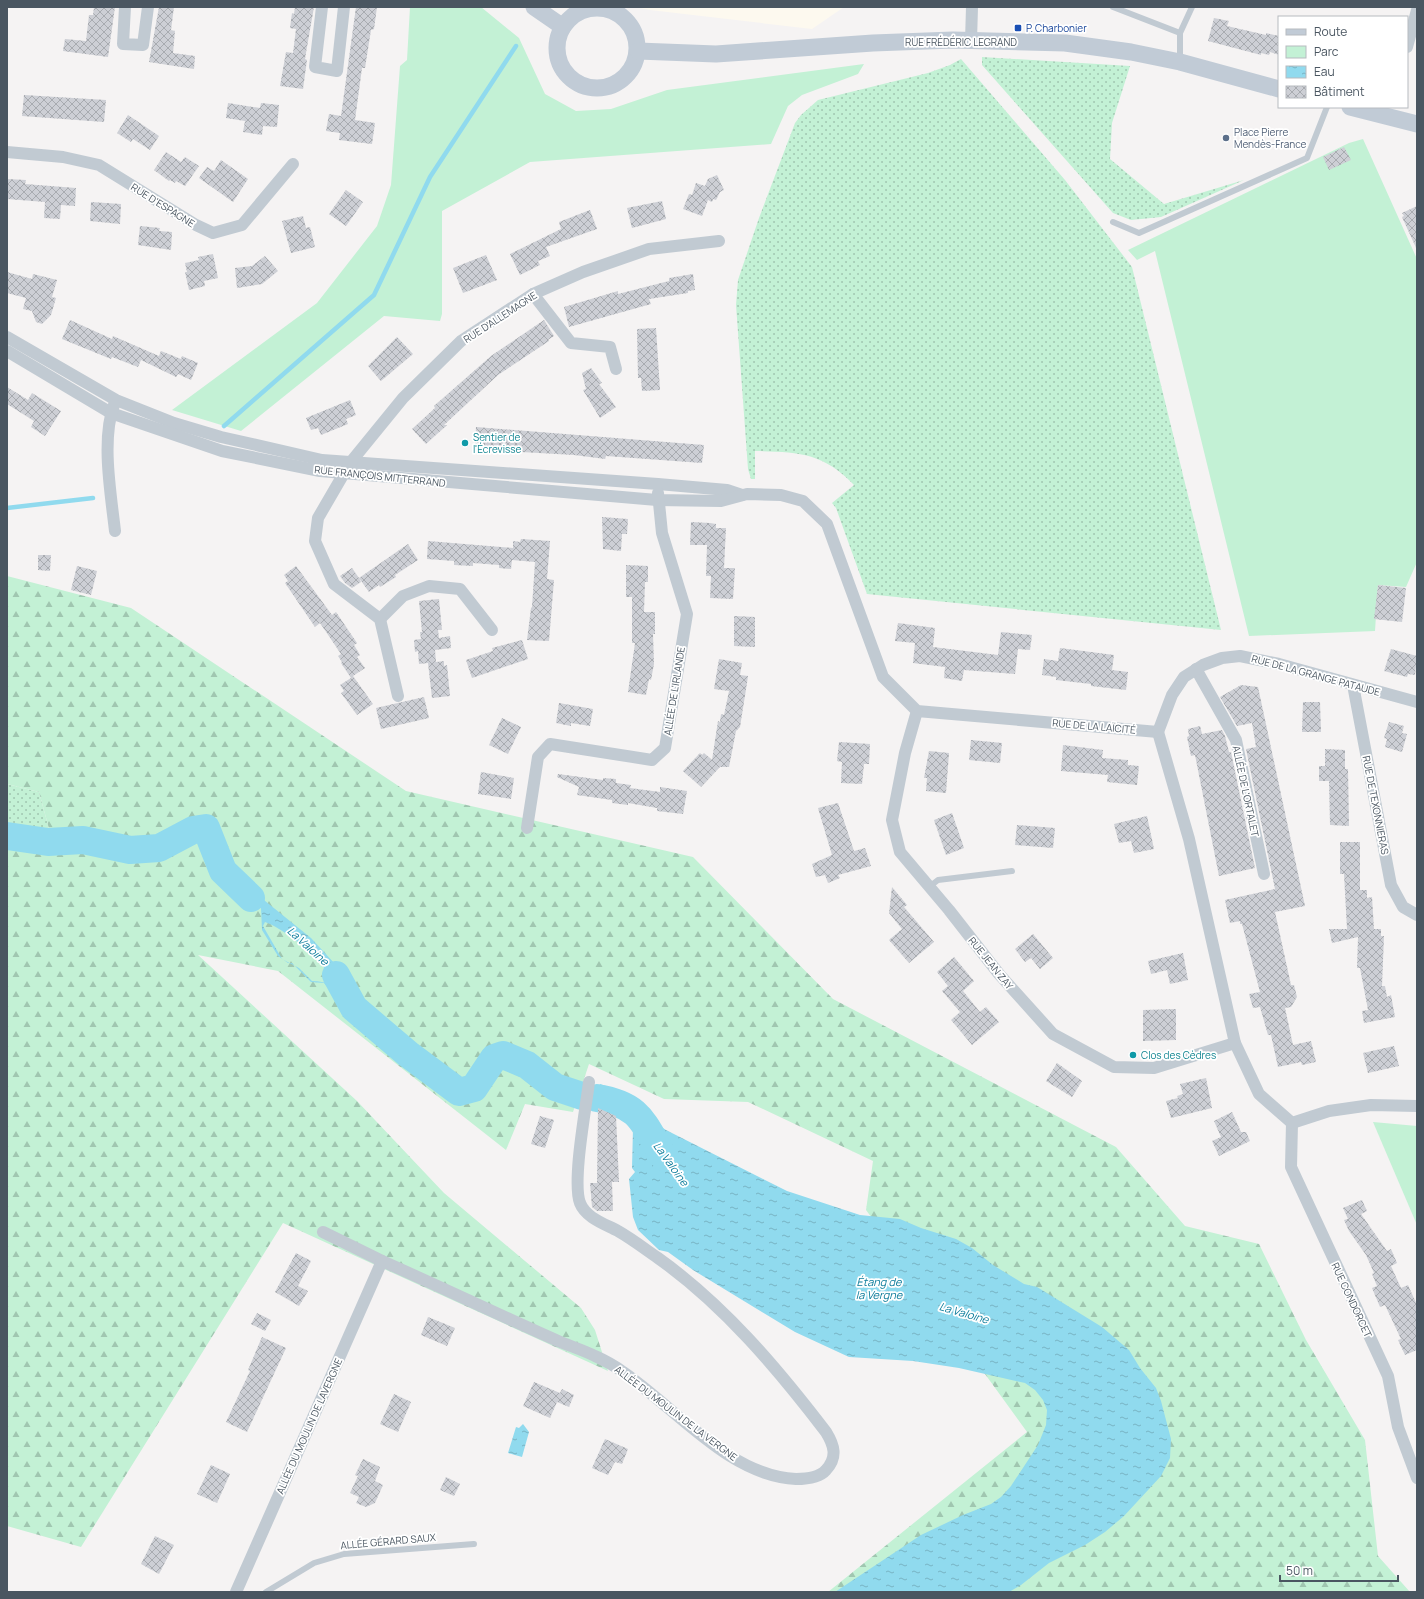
<svg xmlns="http://www.w3.org/2000/svg" width="1424" height="1599" font-family="Manrope,sans-serif">
	<style>
		.commercial { fill: #fdf9ef }
		.grass { fill: url(#grass-dots) }
		.forest { fill: url(#forest-firs) }
		.park { fill: #c3f1d5 }
		.water { fill: url(#water-ripples); fill-rule: evenodd }
		.lines { fill: none; stroke-linecap: round; stroke-linejoin: round }
		.stream { stroke: #90daee; stroke-width: 4.5 }
		.river { stroke: #90daee; stroke-width: 28 }
		.building { fill: url(#building-cross-hatch) }
		.lane { stroke: #c1cad2; stroke-width: 6 }
		.street { stroke: #c1cad2; stroke-width: 12 }
		.secondary { stroke: #c1cbd6; stroke-width: 17 }
		.transit-dot { fill: #1a4fb4; stroke: #fff; stroke-width: 1.5 }
		.service-dot { fill: #5c6f8a; stroke: #fff; stroke-width: 1.5 }
		.culture-dot { fill: #0f9aa8; stroke: #fff; stroke-width: 1.5 }
		.labels { text-anchor: middle; stroke-width: 3.5; stroke-linejoin: round; paint-order: stroke }
		.transit-label { font-size: 10px; fill: #164399; stroke: #fff; text-anchor: start }
		.street-label { font-size: 10px; fill: #4a5661; stroke: #fff }
		.service-label { font-size: 10px; fill: #4e5e75; stroke: #fff; text-anchor: start }
		.culture-label { font-size: 10px; fill: #0d838f; stroke: #fff; text-anchor: start }
		.water-label { font-size: 11px; font-style: italic; fill: #0c7c9b; stroke: #fff }
	</style>
	<defs>
		<pattern id="grass-dots" width="8" height="8" patternUnits="userSpaceOnUse"><rect width="8" height="8" fill="#c3f1d5"/><path d="M2 2h.1M6 6h.1" fill="none" stroke="#a0c6b0" stroke-width="1.8" stroke-linecap="round"/></pattern>
		<pattern id="forest-firs" width="22" height="20" patternUnits="userSpaceOnUse"><rect width="22" height="20" fill="#c3f1d5"/><path d="M5 1l3.5 6h-7zM16 11l3.5 6h-7z" fill="#a0c6b0"/></pattern>
		<pattern id="water-ripples" width="26" height="14" patternUnits="userSpaceOnUse"><rect width="26" height="14" fill="#90daee"/><path d="M2 4q2-2 4 0t4 0M15 11q2-2 4 0t4 0" fill="none" stroke="#78b4c4"/></pattern>
		<pattern id="building-cross-hatch" width="8" height="8" patternUnits="userSpaceOnUse"><rect width="8" height="8" fill="#cdcfd5"/><path d="M0 0l8 8M0 8l8-8" fill="none" stroke="#a8abb0"/></pattern>
	</defs>
	<rect width="100%" height="100%" fill="#f5f3f3"/>
	<path class="commercial" d="M635,7H844L812,29L650,10Z"/>
	<g class="grass">
		<path d="M982,57L1130,66L1112,123L1110,159L1164,204L1244,180L1161,217L1131,220L1113,213L982,65Z"/>
		<path d="M961,59L1065,180L1132,267L1221,630L867,594L836,508L832,503L854,485C823,452 797,452 755,451V479H751L748,469L736,305L738,280L759,218L795,123L801,115L818,100L928,73L950,65Z"/>
		<path d="M7,784L39,792L54,847L7,846Z"/>
	</g>
	<path class="forest" d="M7,576L131,608L406,791L693,857L833,999L1116,1147L1185,1226L1259,1244L1306,1340L1365,1440L1378,1556L1410,1592H828L1027,1432L866,1210L873,1161L748,1102L664,1099L589,1064L573,1112L525,1104L506,1150L278,971L198,955L357,1101L444,1193L581,1308L595,1330L608,1371L283,1223L81,1547L7,1526V846L54,847L39,792L7,784Z"/>
	<g class="park">
		<path d="M410,7H481L519,38L545,94L576,111L611,109L667,90L864,64L858,74L802,95L788,106L771,144L530,162L442,211V314L440,321L384,316L241,431L172,410L317,303L377,226L391,185L400,66L407,60Z"/>
		<path d="M1363,139L1417,259V562L1406,587L1378,585L1375,631L1249,636L1155,251L1137,260L1128,250L1349,143Z"/>
		<path d="M1373,1122L1417,1126V1225Z"/>
	</g>
	<g class="water">
		<path d="M190,825L206,828L216,836L225,848L241,885L254,892L311,938L335,964L362,1006L374,1012L401,1040L444,1077L460,1087L467,1086C475,1076 482,1063 491,1054C508,1039 539,1072 552,1080C561,1087 573,1089 583,1092L582,1096L555,1087L527,1065L503,1055L494,1058L474,1088L459,1092L435,1072L408,1054L370,1015L337,1004L329,989L324,983L311,982L292,963H288L278,956L262,930L261,908L236,887L223,871L208,833L193,830L159,848L130,850L83,840L48,842L7,836V834L24,836H83L136,847L146,844L167,843L174,835ZM265,922C290,931 343,975 341,1004C329,995 344,982 312,981L299,968L282,959L263,926Z"/>
		<path d="M600,1084C624,1092 640,1095 653,1118L630,1123L618,1115L596,1107Z"/>
		<path d="M655,1123L666,1130L787,1191L860,1215L900,1219L921,1228L956,1239L972,1248L993,1265L1024,1284L1037,1287L1102,1327L1129,1350L1140,1368L1156,1388L1161,1401L1171,1439L1170,1458L1161,1476L1124,1516L1105,1532L1085,1545L1049,1563L1021,1585L1009,1592H835L921,1535L963,1515L991,1504L1001,1497L1011,1486L1038,1445L1046,1425L1047,1410L1043,1400L1035,1390L1025,1383L959,1368L913,1361L849,1357L795,1332L693,1270L668,1252L659,1250L638,1230L633,1217L629,1179L635,1172L632,1168L633,1128Z"/>
		<path d="M523,1424L529,1432L522,1457L508,1453L516,1427L519,1428Z"/>
	</g>
	<g class="lines">
		<g class="stream">
			<path d="M224,426L374,295L430,177L516,46"/>
			<path d="M7,508L93,498"/>
		</g>
		<g class="river">
			<path d="M7,836L48,842L83,840L130,850L159,848L193,830L206,828L223,871L251,898"/>
			<path d="M336,975L354,1008L408,1054L459,1092L474,1088L494,1058L503,1055L527,1065L555,1087L582,1096"/>
			<path d="M597,1098C641,1105 643,1123 664,1157"/>
		</g>
	</g>
	<g class="building">
		<path d="M94,7H115L108,57L63,51L65,39L86,41L89,15H93Z"/>
		<path d="M159,7H174L171,30L175,31L173,53L195,56L194,69L149,62Z"/>
		<path d="M295,7H314L307,47L305,59L307,60L303,89L280,86L286,52L293,53L296,29L290,28L292,13L294,14Z"/>
		<path d="M356,7H377L374,29L371,30L365,68H362L355,120L375,123L372,144L339,140L340,133L326,131L329,114L341,116Z"/>
		<path d="M1214,18L1229,21L1227,26L1266,35V33L1279,36V55L1270,52L1269,55L1261,53V55L1208,41Z"/>
		<path d="M24,95L106,100L104,122L22,116Z"/>
		<path d="M228,103L260,108L261,103L279,105L277,127L263,126L262,135L243,132L245,121L226,118Z"/>
		<path d="M128,115L159,136L150,150L133,139L131,142L117,133Z"/>
		<path d="M1344,147L1351,160L1329,170L1323,157Z"/>
		<path d="M166,152L181,162L185,157L199,166L185,186L176,181L175,183L170,180L169,181L154,170Z"/>
		<path d="M221,160L248,179L233,202L199,178L207,167L214,171Z"/>
		<path d="M717,175L724,190L720,192L716,200L713,199L712,202L708,200L702,216L683,209L689,194L692,195L696,183L705,186L708,179Z"/>
		<path d="M7,179L26,180L25,184L76,188L75,206L61,205L60,219L44,218L45,202L7,199Z"/>
		<path d="M346,190L363,202L346,226L329,214Z"/>
		<path d="M662,201L666,219L632,228L627,208Z"/>
		<path d="M91,202L121,204L120,224L90,221Z"/>
		<path d="M1417,206V250L1402,217L1404,216L1402,213Z"/>
		<path d="M590,210L597,229L546,247L550,256L538,261L540,265L520,275L510,254L561,229L559,222Z"/>
		<path d="M303,216L306,228L310,227L315,247L291,253L282,221Z"/>
		<path d="M140,226L160,228L159,231L172,232L171,250L138,245Z"/>
		<path d="M213,254L218,278L204,281L205,286L189,290L185,272H187L185,263L199,260L198,257Z"/>
		<path d="M486,255L497,280L463,293L453,268Z"/>
		<path d="M265,256L278,271L262,284L237,288L235,268L252,266Z"/>
		<path d="M7,272L32,279L33,274L57,280L52,297L56,298L51,315L42,324L36,322L32,311L23,309L26,298L7,293Z"/>
		<path d="M693,274L695,290L688,291V293L649,299L651,304L569,327L564,307L618,291V294L669,281V278Z"/>
		<path d="M70,320L112,339L113,336L159,356L161,351L181,359L182,356L198,363L191,380L178,374L176,377L141,360L138,367L112,357L111,359L62,339Z"/>
		<path d="M544,320L554,336L548,340L549,341L498,375L444,425H447L426,444L412,429L435,408L434,406L491,356Z"/>
		<path d="M656,328L660,390L642,391L641,378H638L637,329Z"/>
		<path d="M397,337L413,354L381,381L368,366Z"/>
		<path d="M591,368L602,383L599,384L616,407L600,418L583,390L586,389L582,373Z"/>
		<path d="M7,387L28,400L32,393L61,411L45,436L31,427L34,421L7,404Z"/>
		<path d="M350,400L356,415L346,419L348,424L321,435L318,428L311,430L306,418Z"/>
		<path d="M476,427L704,445L702,463L606,456L605,459L574,455L503,451L504,448L475,446Z"/>
		<path d="M602,517L628,519L627,534H622L621,551L603,549Z"/>
		<path d="M691,522L710,523L716,524V528H726L724,568H735L733,599L710,598L711,576H706L707,545H690Z"/>
		<path d="M521,539L550,541L547,579L554,580L549,641L527,640L531,608L532,607L535,562L512,560L511,569L499,568V565L473,563V566L454,565V561L427,559L428,541L513,548V541L520,542Z"/>
		<path d="M408,544L418,560L395,575L396,577L380,587L379,585L369,592L359,578L361,582L352,588L345,583L340,576L352,568L359,578Z"/>
		<path d="M38,555H51L50,571L38,570Z"/>
		<path d="M626,565L648,566V582H645L644,612H655V634H653L654,664L651,680L649,679L646,695L628,692L635,643H632V597H626Z"/>
		<path d="M77,566L97,571L91,595L71,590Z"/>
		<path d="M296,566L332,615L336,612L357,643L354,645L360,655L357,657L365,668L353,676L373,704L357,715L341,693L344,691L340,685L351,678L341,663L342,662L338,656L341,654L320,623L315,627L285,583L288,581L284,575Z"/>
		<path d="M1378,585L1406,588L1402,622L1374,619Z"/>
		<path d="M439,599L442,630H438L439,638L450,636L451,648L435,650L436,662L444,661V666L447,665L450,696L432,698L428,663L419,664L418,651L415,652L414,640L421,639L420,632H422L419,601Z"/>
		<path d="M734,616L755,617V647L734,646Z"/>
		<path d="M898,623L935,628L933,647L998,655L1001,632L1032,635L1030,650L1018,649L1015,674L964,670L962,681L944,678L945,667L913,663L915,643L895,641Z"/>
		<path d="M522,640L528,659L472,678L466,660L493,651L492,648Z"/>
		<path d="M1060,648L1114,655L1112,670L1128,672L1126,690L1091,686V684L1056,680V677L1042,675L1044,659L1058,661Z"/>
		<path d="M1391,649L1417,656L1415,675L1408,674L1407,677L1384,671Z"/>
		<path d="M719,659L742,663L740,675L748,676L747,683L740,727L736,731L729,767H720L701,787L683,771L700,753L702,755L704,753L712,760L718,721L720,722L721,714L724,715L729,691L714,689Z"/>
		<path d="M1241,685L1258,687L1305,906L1275,912L1291,985H1294L1297,997L1291,1007L1285,1008L1293,1045L1311,1041L1316,1062L1302,1065L1301,1062L1278,1067L1271,1035H1268L1260,1007L1253,1008L1249,994L1260,992L1242,924H1240V921L1230,923L1225,900L1275,889L1246,749L1256,747L1252,723L1237,726L1220,697Z"/>
		<path d="M424,697L429,718L381,729L376,708Z"/>
		<path d="M1303,702H1320L1321,732H1302Z"/>
		<path d="M559,703L593,709L590,726L571,723V726L556,723Z"/>
		<path d="M502,718L521,727L508,754L489,745Z"/>
		<path d="M1389,722L1404,726L1402,733L1407,734L1402,752L1385,747L1387,739L1384,738Z"/>
		<path d="M1200,726L1202,734L1222,730L1225,736L1229,752H1231L1255,868L1219,876L1195,755L1191,756L1187,737L1189,736L1188,729Z"/>
		<path d="M971,740L1002,743L1000,763L969,760Z"/>
		<path d="M839,742L870,744L869,764H864L862,784L841,783L842,762L837,761Z"/>
		<path d="M1063,745L1103,750L1102,758L1128,760V765L1139,766L1137,785L1107,782L1108,775L1061,771Z"/>
		<path d="M1325,749L1345,750V769H1348L1349,826L1330,825L1329,781H1319V766H1325Z"/>
		<path d="M929,751L949,753L946,793L926,791L927,778H924Z"/>
		<path d="M481,772L514,778L511,799L478,794Z"/>
		<path d="M558,774L603,780V778L616,779V783L631,785L630,788L660,792V787L687,791L683,814L657,811V808L628,803V805L612,803V800L577,795L579,787L557,777Z"/>
		<path d="M838,803L854,851L865,848L871,866L838,875L840,878L828,883L825,875L816,877L812,864L832,855L818,808Z"/>
		<path d="M952,813L964,848L946,855L934,820Z"/>
		<path d="M1147,816L1154,849L1134,853L1131,841L1119,843L1114,824Z"/>
		<path d="M1017,825L1055,828L1053,848L1015,845Z"/>
		<path d="M1340,842H1360V890H1367V898L1372,897L1374,929H1381V936H1384L1382,986H1385L1387,997L1391,995L1395,1017L1364,1023L1362,1011L1368,1010L1360,968H1357L1358,937L1332,943L1329,929H1347L1344,874H1340Z"/>
		<path d="M892,887L907,905L904,907L934,942L909,963L889,940L902,929L889,913Z"/>
		<path d="M1033,934L1053,958L1040,969L1031,958L1025,962L1015,949Z"/>
		<path d="M1183,953L1188,980L1170,984L1167,970L1151,974L1148,961Z"/>
		<path d="M954,957L974,981L963,991L980,1012L986,1007L999,1022L972,1045L951,1020L960,1012L942,991L948,986L937,972Z"/>
		<path d="M1176,1009V1040L1143,1041V1010Z"/>
		<path d="M1394,1046L1399,1066L1368,1073L1363,1053Z"/>
		<path d="M1057,1063L1082,1081L1072,1097L1046,1081Z"/>
		<path d="M1206,1078L1212,1108L1171,1118L1166,1101L1178,1098L1177,1096L1183,1094L1180,1084Z"/>
		<path d="M598,1108L616,1116L619,1182H612L613,1211H597L592,1207L590,1183H597Z"/>
		<path d="M1232,1112L1241,1132H1246L1250,1141L1219,1156L1212,1141L1221,1137L1214,1121Z"/>
		<path d="M540,1116L554,1120L545,1148L531,1144Z"/>
		<path d="M1362,1200L1367,1211L1361,1214L1387,1251L1391,1249L1397,1263L1391,1266L1401,1288L1408,1285L1417,1305V1350L1405,1355L1398,1340L1401,1339L1385,1305L1380,1307L1372,1288L1377,1286L1372,1274L1374,1273L1366,1255L1349,1231L1344,1220L1348,1219L1343,1208Z"/>
		<path d="M296,1253L311,1261L298,1286L308,1291L299,1306L275,1292Z"/>
		<path d="M257,1313L271,1320L265,1331L251,1324Z"/>
		<path d="M428,1317L455,1328L447,1346L421,1335Z"/>
		<path d="M262,1337L286,1348L247,1432L226,1422L250,1371L248,1370Z"/>
		<path d="M534,1382L560,1393L562,1389L574,1395L569,1407L557,1402L550,1418L523,1406Z"/>
		<path d="M394,1394L411,1402L398,1432L380,1424Z"/>
		<path d="M605,1439L628,1449L622,1464L615,1462L608,1475L592,1468Z"/>
		<path d="M363,1459L380,1467L375,1481L383,1485L375,1503L366,1507L356,1503L359,1497L350,1493L358,1476L355,1475Z"/>
		<path d="M211,1465L230,1474L217,1503L197,1494Z"/>
		<path d="M446,1477L460,1484L454,1496L440,1490Z"/>
		<path d="M155,1536L174,1545L159,1574L141,1564Z"/>
	</g>
	<g class="lines">
		<g class="lane">
			<path d="M1113,7L1180,33"/>
			<path d="M606,9L607,7"/>
			<path d="M1180,61V33L1192,7"/>
			<path d="M1113,222L1139,233L1307,158L1327,107"/>
			<path d="M929,887L938,880L1012,871"/>
			<path d="M266,1592L314,1563L344,1554L474,1544"/>
		</g>
		<g class="street">
			<path d="M125,7L123,44L143,45L148,7"/>
			<path d="M322,7L315,67L337,71L344,7"/>
			<path d="M971,41L972,7"/>
			<path d="M1407,47L1417,10"/>
			<path d="M7,152L63,157L99,165L196,225L213,233L242,225L293,164"/>
			<path d="M533,294L571,343L610,347L616,369"/>
			<path d="M7,337L116,400L174,423L221,437L322,460L658,484L727,490L742,495"/>
			<path d="M7,351L111,413L222,451L320,471L657,500L721,501L747,494L781,495L803,501L827,524L883,677L917,711L1158,732"/>
			<path d="M114,405C101,439 111,495 115,531"/>
			<path d="M380,619L403,596L429,586L460,589L492,630"/>
			<path d="M1196,669L1236,740L1264,874"/>
			<path d="M1353,685L1391,885L1403,907L1417,915"/>
			<path d="M398,696L380,619L334,584L315,541L318,518L350,463L403,398L461,341L533,294L583,272L649,249L719,241"/>
			<path d="M917,711L905,753L892,820L900,852L949,910L999,974L1053,1034L1114,1067L1154,1068L1235,1043"/>
			<path d="M1158,732L1189,839L1235,1043L1259,1094L1292,1123"/>
			<path d="M1158,732L1172,695L1184,677L1203,665L1222,658L1240,656L1279,664L1417,702"/>
			<path d="M527,828L538,757L550,744L652,760L665,748L687,614L662,533L658,493"/>
			<path d="M1292,1123L1291,1167L1388,1376L1398,1427L1417,1478"/>
			<path d="M1292,1123L1329,1111L1371,1105L1417,1106"/>
			<path d="M323,1232L382,1261"/>
			<path d="M236,1592L382,1261C441,1287 499,1315 558,1341C570,1346 583,1350 595,1356C604,1360 615,1366 623,1372C676,1408 729,1476 796,1479C806,1479 819,1478 826,1470C838,1457 834,1445 826,1432C777,1368 724,1305 658,1258C645,1249 632,1239 618,1231C605,1224 586,1218 580,1203C572,1181 586,1108 589,1082"/>
		</g>
		<g class="secondary">
			<path d="M534,7L563,27"/>
			<circle cx="597" cy="48" r="40"/>
			<path d="M638,51L716,54L873,43L953,40L1065,43L1131,52L1180,62L1279,89"/>
			<path d="M1350,107L1417,124"/>
		</g>
	</g>
	<rect class="transit-dot" x="1014" y="24" width="8" height="8" rx="2"/>
	<circle class="service-dot" cx="1226" cy="138" r="4"/>
	<g class="culture-dot">
		<circle cx="465" cy="443" r="4"/>
		<circle cx="1133" cy="1055" r="4"/>
	</g>
	<g class="labels">
		<g class="transit-label">
			<text x="1026" y="32">P. Charbonier</text>
		</g>
		<g class="street-label">
			<text x="961" y="46">RUE FRÉDÉRIC LEGRAND</text>
			<text transform="translate(163 205) rotate(32)" y="4">RUE D'ESPAGNE</text>
			<text transform="translate(500 317) rotate(-33)" y="4">RUE D'ALLEMAGNE</text>
			<text transform="translate(380 476) rotate(6)" y="4">RUE FRANÇOIS MITTERRAND</text>
			<text transform="translate(1316 675) rotate(15)" y="4">RUE DE LA GRANGE PATAUDE</text>
			<text transform="translate(674 691) rotate(-81)" y="4">ALLÉE DE L'IRLANDE</text>
			<text transform="translate(1094 726) rotate(5)" y="4">RUE DE LA LAÏCITÉ</text>
			<text transform="translate(1246 791) rotate(78)" y="4">ALLÉE DE L'ORTALET</text>
			<text transform="translate(1376 805) rotate(79)" y="4">RUE DE TEXONNIERAS</text>
			<text transform="translate(991 963) rotate(51)" y="4">RUE JEAN ZAY</text>
			<text transform="translate(1352 1300) rotate(65)" y="4">RUE CONDORCET</text>
			<text transform="translate(676 1413) rotate(37)" y="4">ALLÉE DU MOULIN DE LA VERGNE</text>
			<text transform="translate(309 1426) rotate(-66)" y="4">ALLÉE DU MOULIN DE LAVERGNE</text>
			<text transform="translate(388 1541) rotate(-5)" y="4">ALLÉE GÉRARD SAUX</text>
		</g>
		<g class="service-label">
			<text x="1234" y="136">Place Pierre<tspan x="1234" dy="12">Mendès-France</tspan></text>
		</g>
		<g class="culture-label">
			<text x="473" y="441">Sentier de<tspan x="473" dy="12">l'Écrevisse</tspan></text>
			<text x="1141" y="1059">Clos des Cèdres</text>
		</g>
		<g class="water-label">
			<text transform="translate(308 946) rotate(42)" y="4">La Valoine</text>
			<text transform="translate(671 1164) rotate(54)" y="4">La Valoine</text>
			<text x="879" y="1286">Étang de<tspan x="879" dy="13">la Vergne</tspan></text>
			<text transform="translate(964 1313) rotate(16)" y="4">La Valoine</text>
		</g>
	</g>
	<rect width="1424" height="1599" fill="none" stroke="#4a5661" stroke-width="16"/>
	<rect x="1278" y="16" width="130" height="92" fill="#ffffff" stroke="#b7bbc0"/>
	<rect x="1286" y="29" width="20" height="6" fill="#c1cbd6" stroke="#b7bbc0"/>
	<text x="1314" y="36" font-size="12" fill="#4a5661">Route</text>
	<rect x="1286" y="46" width="20" height="12" fill="#c3f1d5" stroke="#b7bbc0"/>
	<text x="1314" y="56" font-size="12" fill="#4a5661">Parc</text>
	<rect x="1286" y="66" width="20" height="12" fill="url(#water-ripples)" stroke="#b7bbc0"/>
	<text x="1314" y="76" font-size="12" fill="#4a5661">Eau</text>
	<rect x="1286" y="86" width="20" height="12" fill="url(#building-cross-hatch)" stroke="#b7bbc0"/>
	<text x="1314" y="96" font-size="12" fill="#4a5661">Bâtiment</text>
	<path d="M1280 1575v6h118v-6" fill="none" stroke="#4a5661" stroke-width="2"/>
	<text x="1286" y="1575" font-size="12" fill="#4a5661" stroke="#ffffff" stroke-width="3" paint-order="stroke">50 m</text>
</svg>
